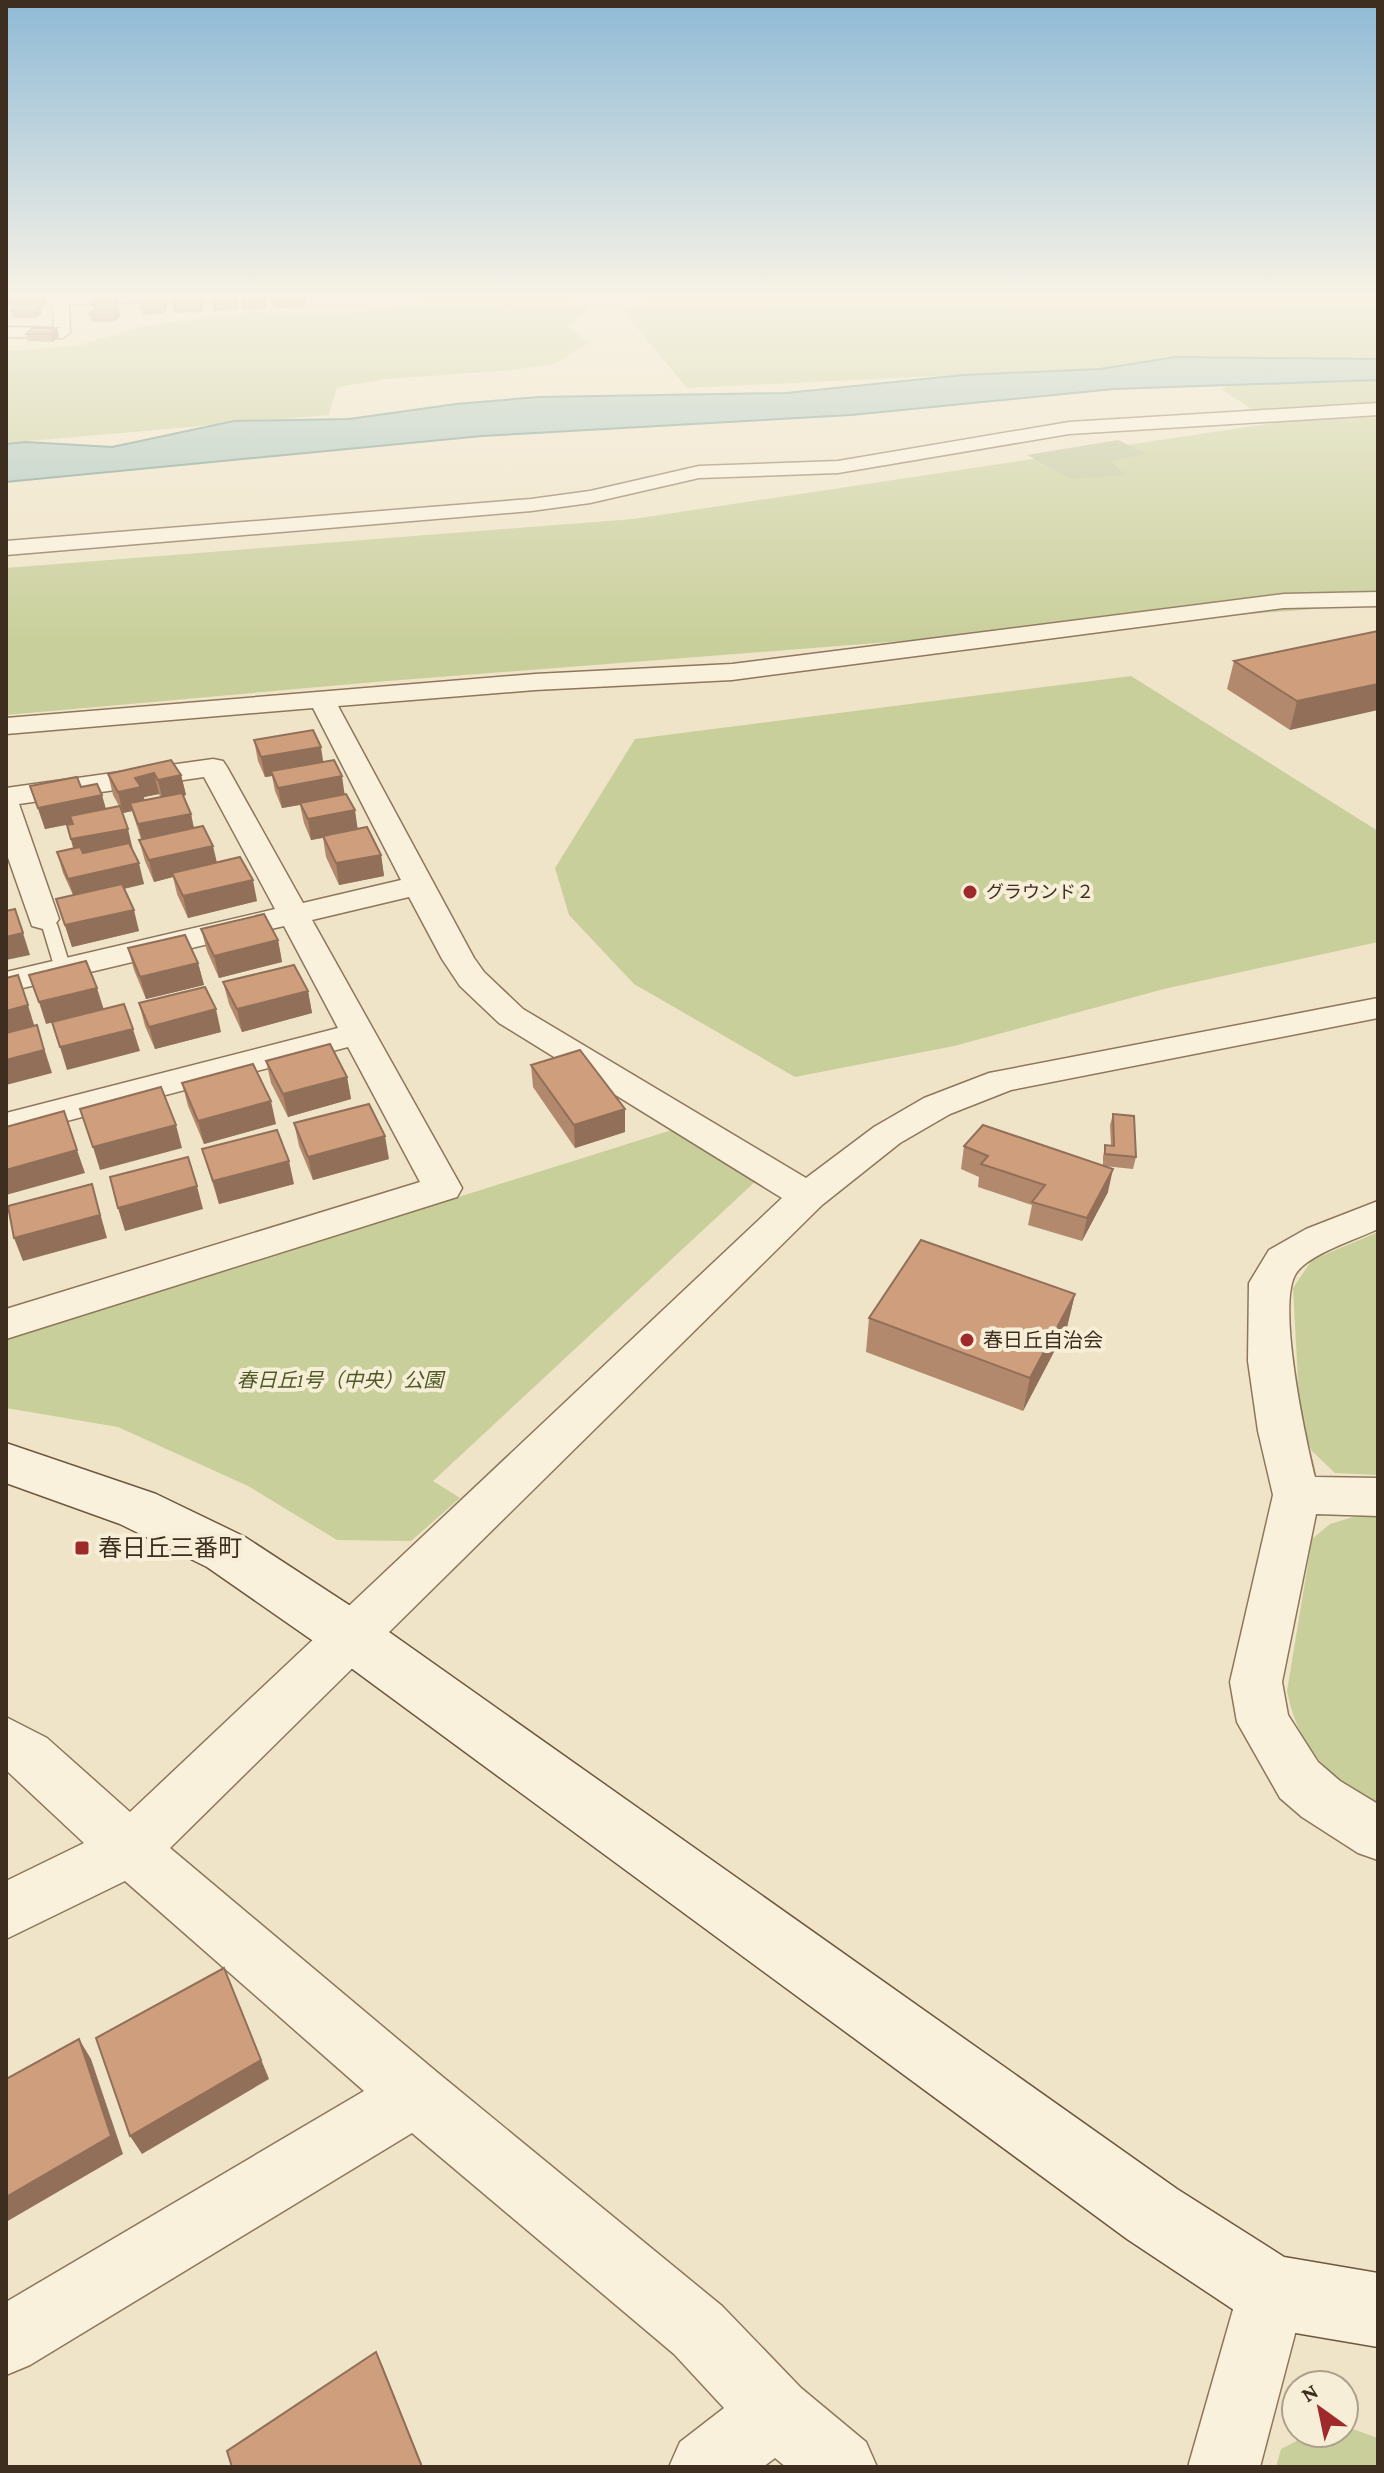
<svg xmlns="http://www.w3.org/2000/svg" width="1384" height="2473" font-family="'Crimson Pro','Noto Sans JP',serif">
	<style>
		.green { fill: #c9cf9b }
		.cemetery { fill: #bfc49a }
		.water { fill: #a9c4bc; stroke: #6f938a; stroke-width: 2 }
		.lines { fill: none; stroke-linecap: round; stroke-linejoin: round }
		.lane-casing { stroke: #8d765c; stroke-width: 3 }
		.street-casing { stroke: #8d765c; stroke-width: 3 }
		.secondary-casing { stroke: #6f573f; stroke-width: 3 }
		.lane { fill: #faf1dc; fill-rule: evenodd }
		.street { fill: #faf1dc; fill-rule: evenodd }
		.secondary { fill: #faf1dc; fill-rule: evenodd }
		.wall { fill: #b2896c; fill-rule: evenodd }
		.shaded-wall { fill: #916f58 }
		.building { fill: #cf9f7d; stroke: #916f58; stroke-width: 2 }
		.poi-dot { fill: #9e2a2b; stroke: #f7eed8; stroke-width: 3 }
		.labels { text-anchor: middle; stroke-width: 8; stroke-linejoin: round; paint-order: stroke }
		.far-poi-label { font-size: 18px; fill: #3d2e20; stroke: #f7eed8; text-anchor: start }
		.poi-label { font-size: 20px; fill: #3d2e20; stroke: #f7eed8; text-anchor: start }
		.park-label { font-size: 20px; font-style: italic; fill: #4d5a26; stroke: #f7eed8 }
		.near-poi-label { font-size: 24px; fill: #3d2e20; stroke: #f7eed8; text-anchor: start }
	</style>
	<rect width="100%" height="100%" fill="#f0e4c8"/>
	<g class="green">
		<path d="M479,294H553L591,306L568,327L589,343L554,364L512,370L388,379L337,387L329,415L6,443V351L76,346L144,326L249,312L342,313L376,310L425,298Z"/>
		<path d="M663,294H1378V604L375,682L6,715V568L633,519L1273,423L1221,389L1291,359L687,388L621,309Z"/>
		<path d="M1131,676L1378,831V942L1164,989L954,1046L795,1077L634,984L569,915L555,868L635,739Z"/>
		<path d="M675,1129L758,1179L433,1481L460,1498L411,1541L337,1540L248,1486L118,1427L6,1408V1339Z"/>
		<path d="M1378,1232V1475L1335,1473L1311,1450L1300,1418L1293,1288L1312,1260Z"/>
		<path d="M1353,1517H1378V1804C1328,1778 1298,1747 1287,1691L1312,1539L1330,1524Z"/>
		<path d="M1344,2426L1378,2438V2467H1276L1281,2449L1312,2433H1344Z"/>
	</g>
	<path class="cemetery" d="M1118,440L1147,454L1110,461L1125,475L1071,479L1027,455Z"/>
	<path class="water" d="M1176,357L1378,359V380L1114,389L851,415L482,436L6,482V444L26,442L112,447L234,421L349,419L456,404L539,397L786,393L963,375L1100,369Z"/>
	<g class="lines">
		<defs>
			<path id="lane" d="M43,914L57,924L71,969L69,973L63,974L55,969L42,926L35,919Z"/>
			<g id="street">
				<path d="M6,294H230L222,299L69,304L70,333L62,338L6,337V327L54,328L53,305L6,304Z"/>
				<path d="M1378,403V415L1069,434L838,473L699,478L590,503L531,511L6,555V541L531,499L590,491L699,466L838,461L1069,422Z"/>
				<path d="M1378,592V606L1284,608L732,680L535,690L338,706L474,958L484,972L523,1009L806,1178L874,1127L924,1098L989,1073L1378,998V1018L1011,1090L950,1114L900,1143L822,1205L170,1848L438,2073L722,2306L801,2388L866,2442L877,2467H786L775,2458L763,2467H669L680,2442L724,2408L674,2354L412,2133L30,2365L6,2375V2302L364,2091L125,1881L6,1939V1881L84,1843L6,1770V1717L47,1738L130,1812L782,1198L499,1023L460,986L442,959L409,897L312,920L462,1188L457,1197L6,1339V1309L420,1182L348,1047L6,1137V1113L338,1028L284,926L6,992V972L275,909L204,777L19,804L59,919L54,926L43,929L32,926L6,852V788L213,759L223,761L227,767L303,903L401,880L313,708L6,734V718L535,674L732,664L1284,594Z"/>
				<path d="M1378,1201V1229C1357,1239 1310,1254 1297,1272C1275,1300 1306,1440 1315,1477L1378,1478V1516L1316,1514L1282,1682L1288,1715L1318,1762L1340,1781L1378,1804V1860L1358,1853L1302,1817L1280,1798L1237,1722L1230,1682L1273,1495L1258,1431L1248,1361L1249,1283L1269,1250L1306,1229Z"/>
				<path d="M1272,2258L1296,2268L1306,2292L1260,2467H1188L1238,2292L1248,2268Z"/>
			</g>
			<path id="secondary" d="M6,1443L156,1494L245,1537L372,1620L1177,2189L1284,2257L1378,2273V2347L1272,2329L1246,2318L1127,2239L332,1654L207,1567L120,1524L6,1483Z"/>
		</defs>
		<use href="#lane" class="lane-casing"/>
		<use href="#street" class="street-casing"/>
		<use href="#secondary" class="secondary-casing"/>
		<use href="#lane" class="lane"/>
		<use href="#street" class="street"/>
		<use href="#secondary" class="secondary"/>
	</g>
	<g class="wall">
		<path d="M6,295L18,300L46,296L47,303L41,308L42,313L36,318H12L11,311L17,305V303L12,307H6Z"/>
		<path d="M117,297L119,304L116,309L120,316L115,322H91L89,314L93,311L92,304Z"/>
		<path d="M203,297L204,305L202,312L175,313L173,306Z"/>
		<path d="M306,298L305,307L274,308L273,301Z"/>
		<path d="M165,299L167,306L165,314L142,315L140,308Z"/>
		<path d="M267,301L266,309L243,310L242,303Z"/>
		<path d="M239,302L238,310L214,311L213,304Z"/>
		<path d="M57,328L59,336L53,342L28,341L26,334Z"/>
		<path d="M1378,631L1290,730L1227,689L1234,661Z"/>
		<path d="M254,740L323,762L345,794L358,829L381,855L384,876L339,885L326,857L323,838L311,840L304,823L300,805L282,808L275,791L272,776L265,777L258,761Z"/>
		<path d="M108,774L181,775L186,795L183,796L191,814L194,828L217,863L257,901L188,918L177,894L173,877L154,882L145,861L139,840L141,839L132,811L123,813L121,809L132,850L144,884L124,889L139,931L72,947L56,899L73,895L63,873L57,852L73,848L67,825L72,824L45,829L30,786L81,787L106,809L119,806L113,795ZM159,794L160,797L144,800V797Z"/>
		<path d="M201,929L278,940L282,962L219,978L207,951Z"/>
		<path d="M128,948L198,963L204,985L146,999L134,970Z"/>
		<path d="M223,982L308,991L312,1013L242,1032L229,1004Z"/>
		<path d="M139,1003L221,1032L155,1049L145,1026Z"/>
		<path d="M266,1061L347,1077L351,1099L288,1117L271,1083Z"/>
		<path d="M531,1065L625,1109V1132L575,1148L533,1087Z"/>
		<path d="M182,1083L276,1124L204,1144L188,1106Z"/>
		<path d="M1113,1114L1136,1157L1133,1169L1104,1166L1108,1192L1082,1241L1028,1225L1032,1205L978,1187L979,1177L961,1169L964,1146L1103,1166V1157L1105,1145L1111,1146L1110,1125Z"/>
		<path d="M294,1123L389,1159L313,1180L299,1146Z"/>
		<path d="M202,1149L294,1184L219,1204Z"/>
		<path d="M1075,1294L1067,1327L1023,1411L866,1352L869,1318Z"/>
	</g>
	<g class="shaded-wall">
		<path d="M16,295L18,301H16L17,303L12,307L10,300Z"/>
		<path d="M46,296L47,303L41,308L40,301Z"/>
		<path d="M117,297L119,304L116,310L114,303Z"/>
		<path d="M165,299L167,306L165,314L163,307Z"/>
		<path d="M40,305L42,313L36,318L34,311Z"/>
		<path d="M119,309L120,316L115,322L113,314Z"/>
		<path d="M57,328L59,336L53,342L51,334Z"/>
		<path d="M1378,684V710L1290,730L1297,701Z"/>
		<path d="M321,747L324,767L271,771L272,776L265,777L261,757Z"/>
		<path d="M154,773L159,794L144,797L146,808L130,803L132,811L123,813L118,792L135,778Z"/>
		<path d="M181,775L186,795L163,801L158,780Z"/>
		<path d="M342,776L345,797L282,808L278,788Z"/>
		<path d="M102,795L108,816L45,829L38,808Z"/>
		<path d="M355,810L358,831L311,840L308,819Z"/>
		<path d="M191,814L195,835L143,845L138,824Z"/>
		<path d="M128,829L133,850L77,860L71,839Z"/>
		<path d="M213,846L218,867L172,873L173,877L154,882L149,860Z"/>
		<path d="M381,855L384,876L339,885L336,863Z"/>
		<path d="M139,863L144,884L75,900L68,879Z"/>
		<path d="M253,880L257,901L188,918L183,896Z"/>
		<path d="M134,910L139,931L72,947L65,925Z"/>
		<path d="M23,933L30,955L6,960V937Z"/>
		<path d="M278,940L282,962L219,978L214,956Z"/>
		<path d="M198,963L204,985L146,999L140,977Z"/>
		<path d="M97,988L104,1010L46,1024L39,1002Z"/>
		<path d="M308,991L312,1013L242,1032L237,1009Z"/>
		<path d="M28,1005L35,1028L6,1035V1011Z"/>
		<path d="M216,1009L221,1032L155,1049L149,1027Z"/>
		<path d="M133,1029L140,1051L67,1070L60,1047Z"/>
		<path d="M44,1048L52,1073L6,1085V1060Z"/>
		<path d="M347,1077L351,1099L288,1117L283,1094Z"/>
		<path d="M271,1101L276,1124L204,1144L198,1121Z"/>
		<path d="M625,1109V1132L575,1148L574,1125Z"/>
		<path d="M176,1125L182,1148L100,1170L93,1147Z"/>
		<path d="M385,1136L389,1159L313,1180L308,1157Z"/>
		<path d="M77,1150L85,1173L6,1195V1170Z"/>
		<path d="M289,1161L294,1184L219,1204L213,1181Z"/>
		<path d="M1113,1169L1108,1192L1082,1241L1087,1218Z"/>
		<path d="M92,1184L107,1238L23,1261L14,1238Z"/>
		<path d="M197,1186L203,1209L125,1231L118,1208Z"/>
		<path d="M1075,1294L1067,1327L1023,1411L1030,1378Z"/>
		<path d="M224,1968L269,2079L142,2154L130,2136Z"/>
		<path d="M79,2039L91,2059L123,2154L6,2222V2197Z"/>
		<path d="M376,2352L383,2367L423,2467H422Z"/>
	</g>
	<g class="building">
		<path d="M265,294L264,302L242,303L244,295Z"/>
		<path d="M274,294H305L304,300L273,301Z"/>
		<path d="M6,295H16L10,300H6Z"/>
		<path d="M238,295L236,303L213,304L214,296Z"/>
		<path d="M22,296H46L40,301H16Z"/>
		<path d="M117,297L114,303L92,304L95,298Z"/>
		<path d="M203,297L201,304L173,306L175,299Z"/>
		<path d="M165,299L163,307L140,308L143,300Z"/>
		<path d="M17,305H40L34,311H11Z"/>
		<path d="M95,309H119L113,314H89Z"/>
		<path d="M33,328H57L51,334H26Z"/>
		<path d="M1378,631V684L1297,701L1234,661Z"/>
		<path d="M313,730L321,747L261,757L254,740Z"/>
		<path d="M171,760L181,775L158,780L154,773L135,778L141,787L118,792L108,774Z"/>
		<path d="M334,760L342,776L278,788L271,771Z"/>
		<path d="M77,777L81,787L97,784L102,795L38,808L30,786Z"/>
		<path d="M182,793L191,814L138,824L130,803Z"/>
		<path d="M346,794L355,810L308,819L300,803Z"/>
		<path d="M120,806L128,829L71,839L67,825L73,824L70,816Z"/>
		<path d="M203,826L213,846L149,860L139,840Z"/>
		<path d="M367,827L381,855L336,863L323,836Z"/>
		<path d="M129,843L139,863L68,879L57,852L80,847L83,853Z"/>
		<path d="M240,857L253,880L183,896L172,873Z"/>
		<path d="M122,884L134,910L65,925L56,899Z"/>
		<path d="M15,909L23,933L6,937V911Z"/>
		<path d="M264,914L278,940L214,956L201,929Z"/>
		<path d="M185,935L198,963L140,977L128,948Z"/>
		<path d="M86,961L97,988L39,1002L29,975Z"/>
		<path d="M294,965L308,991L237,1009L223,982Z"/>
		<path d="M18,975L28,1005L6,1011V978Z"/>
		<path d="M205,987L216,1009L149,1027L139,1003Z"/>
		<path d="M124,1004L133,1029L60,1047L52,1022Z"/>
		<path d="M37,1025L44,1050L6,1060V1033Z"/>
		<path d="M330,1044L347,1077L283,1094L266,1061Z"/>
		<path d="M580,1050L625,1109L574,1125L531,1065Z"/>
		<path d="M253,1064L271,1101L198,1121L182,1083Z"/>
		<path d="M161,1087L176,1125L93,1147L80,1109Z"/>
		<path d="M369,1104L385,1136L308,1157L294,1123Z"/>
		<path d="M64,1111L77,1150L6,1170V1127Z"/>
		<path d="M1113,1114L1134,1116L1136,1157L1105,1154V1145L1114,1146Z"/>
		<path d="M983,1125L1113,1169L1087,1218L1032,1202L1045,1185L981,1164L988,1156L964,1146Z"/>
		<path d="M277,1130L289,1161L213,1181L202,1149Z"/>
		<path d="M188,1157L197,1186L118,1208L110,1177Z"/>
		<path d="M92,1184L100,1215L14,1238L8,1206Z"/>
		<path d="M921,1240L1075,1294L1030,1378L869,1318Z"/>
		<path d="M224,1968L261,2060L130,2136L96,2038Z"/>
		<path d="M79,2039L111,2136L6,2197V2079Z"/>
		<path d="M376,2352L422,2467H232L227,2451Z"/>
	</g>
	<linearGradient id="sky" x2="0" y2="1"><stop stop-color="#8fbad6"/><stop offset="0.46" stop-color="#f8f3e6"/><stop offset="1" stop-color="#f8f3e6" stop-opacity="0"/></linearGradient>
	<rect width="1384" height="641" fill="url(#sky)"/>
	<g class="poi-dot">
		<circle cx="970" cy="892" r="8"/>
		<circle cx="967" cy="1340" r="8"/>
		<rect x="74" y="1540" width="16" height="16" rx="4"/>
	</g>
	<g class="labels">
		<g class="far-poi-label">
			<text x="986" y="898">グラウンド２</text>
		</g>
		<g class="poi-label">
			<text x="983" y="1347">春日丘自治会</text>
		</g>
		<g class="park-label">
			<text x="340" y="1387">春日丘1号（中央）公園</text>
		</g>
		<g class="near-poi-label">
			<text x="98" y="1556">春日丘三番町</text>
		</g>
	</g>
	<rect width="1384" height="2473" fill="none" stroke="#3d2e20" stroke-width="16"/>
	<g transform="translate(1320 2409) rotate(327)"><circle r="38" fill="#f7eed8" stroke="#ada18e" stroke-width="2"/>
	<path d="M0-6L14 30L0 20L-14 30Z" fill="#9e2a2b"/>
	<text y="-12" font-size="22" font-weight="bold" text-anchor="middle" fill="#3d2e20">N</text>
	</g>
</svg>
